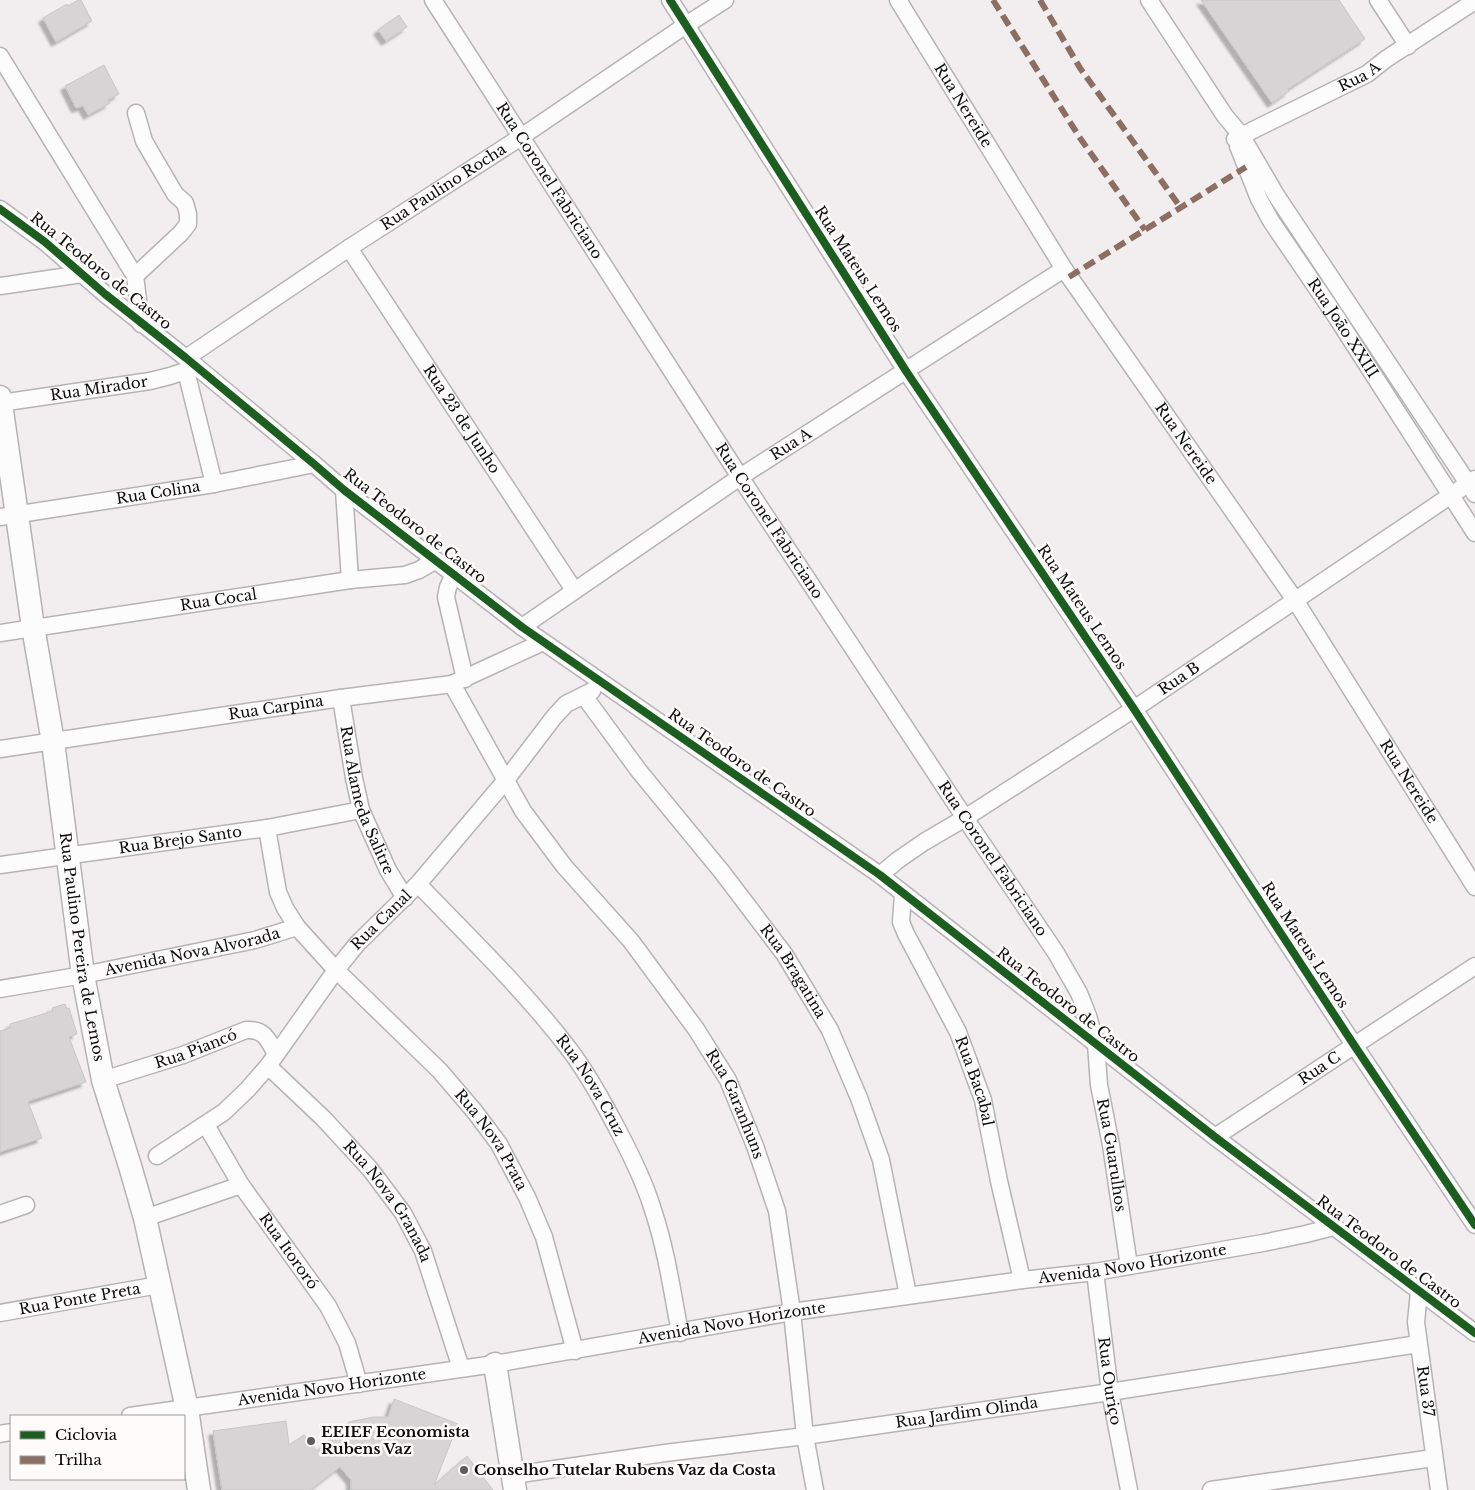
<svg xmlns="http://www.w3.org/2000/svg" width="1475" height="1490" font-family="'Libre Baskerville',serif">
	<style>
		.building { fill: #d7d4d5; stroke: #c9c6c6; filter: url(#shadow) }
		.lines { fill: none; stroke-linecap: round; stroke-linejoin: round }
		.street-casing { stroke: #b6b3b4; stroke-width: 19 }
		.secondary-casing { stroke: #b6b3b4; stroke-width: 25 }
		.street { stroke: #fdfcfd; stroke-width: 16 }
		.secondary { stroke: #fdfcfd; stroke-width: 22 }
		.quiet { stroke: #8d6e63; stroke-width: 6; stroke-dasharray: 12 6; stroke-linecap: butt }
		.cycleway-casing { stroke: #fefbfb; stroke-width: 11 }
		.cycleway { stroke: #1b5e20; stroke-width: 8 }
		.poi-dot { fill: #5e5b5b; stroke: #fefbfb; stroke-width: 2 }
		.labels { text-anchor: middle; stroke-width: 5; stroke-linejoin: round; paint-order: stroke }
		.street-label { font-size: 15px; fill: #0e0c0c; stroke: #fefbfb }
		.poi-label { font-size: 15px; font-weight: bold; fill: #0e0c0c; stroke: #fefbfb; text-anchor: start }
	</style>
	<defs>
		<filter id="shadow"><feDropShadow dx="-4.5" dy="4.5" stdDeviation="1" flood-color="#0004"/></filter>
	</defs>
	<rect width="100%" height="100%" fill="#f2eeef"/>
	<g class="building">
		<path d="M78,0H81L92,21L56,42L43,18L67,4L68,6Z"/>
		<path d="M1201,0H1339L1365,39L1288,89L1289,91L1272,103Z"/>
		<path d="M399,15L407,27L386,41L378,30Z"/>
		<path d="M104,65L119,94L108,100L110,103L88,115L83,106L76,108L65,86Z"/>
		<path d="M65,1004L67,1009L69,1008L77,1034L69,1037L86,1082L29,1101L28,1102L42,1138L0,1152V1031L11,1028L10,1024L53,1011L52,1008Z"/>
		<path d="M394,1399L458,1424L434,1485L467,1456L493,1490H351V1480L340,1467L310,1490H222L213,1431L286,1421L289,1445L304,1435L317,1451L349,1422L373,1417H388Z"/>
	</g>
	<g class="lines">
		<defs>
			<g id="street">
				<path id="s1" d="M433,0L740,477L965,818L1056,953L1079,993L1088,1016L1096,1044L1099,1085L1111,1145L1129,1266"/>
				<path d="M670,0L906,371L1134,709L1354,1045L1475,1225"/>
				<path id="s2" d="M898,0L1064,269L1295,600L1475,887"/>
				<path d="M1149,0L1225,116L1241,135L1276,195L1475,494"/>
				<path d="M1378,0L1408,46"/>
				<path d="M0,56L135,276L141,324"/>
				<path id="s3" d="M1235,139L1367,74L1386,59L1475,1"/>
				<path id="s4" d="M1238,146L1259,199L1271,221L1337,318L1475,533"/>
				<path d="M0,209L45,242L105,294L186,358L314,464L344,490L522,627L880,875L1215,1137L1475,1333"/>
				<path id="s5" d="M349,248L574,590"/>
				<path d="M135,276L181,233L188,224V214L185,203L175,194L144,141L136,113"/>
				<path d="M0,286L82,274"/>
				<path id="s6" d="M186,358L349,248L521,137L686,25L725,0"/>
				<path d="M186,371L214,484"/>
				<path id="s7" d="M0,403L150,381L170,376L197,367"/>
				<path d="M344,490L350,580"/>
				<path id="s8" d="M0,517L214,484L314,464"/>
				<path d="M454,574L448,587L446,597L465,679"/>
				<path id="s9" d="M522,627L740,477L1064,269"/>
				<path id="s10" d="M0,633L350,580L405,575L419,570L436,560"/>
				<path id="s11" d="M452,684L523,811L564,866L631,941L696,1029L728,1080L755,1146L777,1211L792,1312L805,1436L815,1490"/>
				<path id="s12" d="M584,696L639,771L722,872L785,955L830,1030L859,1098L881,1160L908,1295"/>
				<path id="s13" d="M341,698L354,778L361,810L388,870L405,898"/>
				<path id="s14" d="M0,749L341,698L452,684L543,642"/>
				<path id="s15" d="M267,828L278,892L285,908L297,927L336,970L440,1071L475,1112L499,1144L527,1197L544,1237L575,1351"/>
				<path id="s16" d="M0,865L267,828L361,810"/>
				<path id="s17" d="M880,875L898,860L924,842L965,818L1134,709L1475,479"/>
				<path id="s18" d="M418,884C469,937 524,990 569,1049C589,1075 605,1105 620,1134C632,1157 644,1181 652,1207C666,1248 672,1290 680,1333"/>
				<path id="s19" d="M903,894L901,922L906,934L958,1032L983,1100L999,1181L1022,1280"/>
				<path id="s20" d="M0,989L83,975L255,940L297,927"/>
				<path id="s21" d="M268,1066L324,1119L370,1169L403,1213L423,1251L461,1368"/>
				<path id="s22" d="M103,1080L183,1055L246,1030C265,1029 268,1040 276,1054"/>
				<path id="s23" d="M206,1125L241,1185L328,1306L347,1343L359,1384"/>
				<path id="s24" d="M1215,1137L1475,966"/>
				<path id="s25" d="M157,1156L224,1112L248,1089L268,1066L336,970L357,944L418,884L506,780L554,717L566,704L592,691"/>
				<path d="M0,1214L26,1205"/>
				<path d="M145,1218L241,1185"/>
				<path id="s26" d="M1095,1272L1110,1392L1129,1490"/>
				<path id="s27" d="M1419,1292L1416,1322L1439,1490"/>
				<path id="s28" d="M0,1313L159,1285"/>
				<path id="s29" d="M130,1416L495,1364L792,1312L1022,1280L1095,1272L1263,1243L1306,1234L1333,1227"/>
				<path d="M0,1434L11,1432"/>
				<path id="s30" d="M513,1475L665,1453L805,1436L1110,1392L1418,1344"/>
				<path d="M1211,1490L1433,1458"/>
			</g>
			<g id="secondary">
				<path id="s31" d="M0,397L33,627L53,742L83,975L103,1080L130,1166L145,1218L187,1409L199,1490"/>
				<path d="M495,1364L515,1490"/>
			</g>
		</defs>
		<use href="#street" class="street-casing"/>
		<use href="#secondary" class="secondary-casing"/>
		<use href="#street" class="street"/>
		<use href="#secondary" class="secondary"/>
		<g class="quiet">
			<path d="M993,0L1080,138L1145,230"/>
			<path d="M1040,0L1080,68L1181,208"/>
			<path d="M1069,277L1246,167"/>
		</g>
		<defs>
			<g id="cycleway">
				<path d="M670,0L906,371L1134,709L1354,1045L1475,1225"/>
				<path d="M0,209L45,242L105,294L186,358L314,464L344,490L522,627L880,875L1215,1137L1475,1333"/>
			</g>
		</defs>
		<use href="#cycleway" class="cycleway-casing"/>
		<use href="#cycleway" class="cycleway"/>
	</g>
	<g class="poi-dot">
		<circle cx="311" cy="1441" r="5"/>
		<circle cx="464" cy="1470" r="5"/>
	</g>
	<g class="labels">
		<g class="street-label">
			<text dy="5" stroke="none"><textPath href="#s3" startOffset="139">Rua A</textPath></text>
			<text dy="5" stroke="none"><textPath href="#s2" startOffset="124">Rua Nereide</textPath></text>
			<text dy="5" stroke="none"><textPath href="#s1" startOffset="215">Rua Coronel Fabriciano</textPath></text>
			<text dy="5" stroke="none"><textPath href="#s6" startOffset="309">Rua Paulino Rocha</textPath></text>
			<text transform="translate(858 269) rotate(57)" y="5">Rua Mateus Lemos</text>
			<text transform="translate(101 271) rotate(39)" y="5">Rua Teodoro de Castro</text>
			<text dy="5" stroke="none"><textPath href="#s4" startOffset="211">Rua João XXIII</textPath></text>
			<text dy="5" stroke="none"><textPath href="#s7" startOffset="100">Rua Mirador</textPath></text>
			<text dy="5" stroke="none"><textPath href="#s5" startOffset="205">Rua 23 de Junho</textPath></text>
			<text dy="5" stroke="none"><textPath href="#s2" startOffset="529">Rua Nereide</textPath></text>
			<text dy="5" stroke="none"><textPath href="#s9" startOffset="325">Rua A</textPath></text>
			<text dy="5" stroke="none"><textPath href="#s8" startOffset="160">Rua Colina</textPath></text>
			<text dy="5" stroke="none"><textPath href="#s1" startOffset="620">Rua Coronel Fabriciano</textPath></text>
			<text transform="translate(415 526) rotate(38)" y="5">Rua Teodoro de Castro</text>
			<text dy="5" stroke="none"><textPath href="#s10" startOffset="221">Rua Cocal</textPath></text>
			<text transform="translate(1082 607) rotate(56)" y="5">Rua Mateus Lemos</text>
			<text dy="5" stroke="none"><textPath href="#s17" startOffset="358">Rua B</textPath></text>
			<text dy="5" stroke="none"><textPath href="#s14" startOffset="279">Rua Carpina</textPath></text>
			<text transform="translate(742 763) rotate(35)" y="5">Rua Teodoro de Castro</text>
			<text dy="5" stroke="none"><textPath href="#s2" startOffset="934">Rua Nereide</textPath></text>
			<text dy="5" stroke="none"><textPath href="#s13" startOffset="106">Rua Alameda Salitre</textPath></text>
			<text dy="5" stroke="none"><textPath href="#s16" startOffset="182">Rua Brejo Santo</textPath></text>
			<text dy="5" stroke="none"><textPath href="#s1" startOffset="1025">Rua Coronel Fabriciano</textPath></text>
			<text dy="5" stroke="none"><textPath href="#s25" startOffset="329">Rua Canal</textPath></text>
			<text transform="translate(1305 945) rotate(57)" y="5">Rua Mateus Lemos</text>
			<text dy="5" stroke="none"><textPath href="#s31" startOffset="556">Rua Paulino Pereira de Lemos</textPath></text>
			<text dy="5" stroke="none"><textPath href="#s20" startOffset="196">Avenida Nova Alvorada</textPath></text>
			<text dy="5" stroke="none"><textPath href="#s12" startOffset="346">Rua Bragatina</textPath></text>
			<text transform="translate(1068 1005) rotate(38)" y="5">Rua Teodoro de Castro</text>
			<text dy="5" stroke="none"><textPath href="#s22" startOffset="98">Rua Piancó</textPath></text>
			<text dy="5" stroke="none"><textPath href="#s24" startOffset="125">Rua C</textPath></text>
			<text dy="5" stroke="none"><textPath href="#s19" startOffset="204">Rua Bacabal</textPath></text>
			<text dy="5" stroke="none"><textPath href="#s18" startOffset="266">Rua Nova Cruz</textPath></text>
			<text dy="5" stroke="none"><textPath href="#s11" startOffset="509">Rua Garanhuns</textPath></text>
			<text dy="5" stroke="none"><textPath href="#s15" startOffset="394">Rua Nova Prata</textPath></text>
			<text dy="5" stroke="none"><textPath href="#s1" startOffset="1351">Rua Guarulhos</textPath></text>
			<text dy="5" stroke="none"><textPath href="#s21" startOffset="182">Rua Nova Granada</textPath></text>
			<text dy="5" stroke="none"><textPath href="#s23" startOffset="151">Rua Itororó</textPath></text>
			<text transform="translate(1389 1252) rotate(37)" y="5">Rua Teodoro de Castro</text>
			<text dy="5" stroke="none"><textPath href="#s29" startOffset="1014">Avenida Novo Horizonte</textPath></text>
			<text dy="5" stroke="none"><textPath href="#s28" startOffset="81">Rua Ponte Preta</textPath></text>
			<text dy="5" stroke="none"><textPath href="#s29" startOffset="609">Avenida Novo Horizonte</textPath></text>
			<text dy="5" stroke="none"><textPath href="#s26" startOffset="110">Rua Ouriço</textPath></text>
			<text dy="5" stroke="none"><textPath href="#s29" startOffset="204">Avenida Novo Horizonte</textPath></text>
			<text dy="5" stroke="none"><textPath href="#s27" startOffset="100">Rua 37</textPath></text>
			<text dy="5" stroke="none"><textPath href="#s30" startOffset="458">Rua Jardim Olinda</textPath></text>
		</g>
		<g class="poi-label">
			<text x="321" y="1437">EEIEF Economista<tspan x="321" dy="17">Rubens Vaz</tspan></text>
			<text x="474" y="1475">Conselho Tutelar Rubens Vaz da Costa</text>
		</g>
	</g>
	<rect x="10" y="1415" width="175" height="65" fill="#fefbfb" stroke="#9e9b9b"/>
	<rect x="20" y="1431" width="25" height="8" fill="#1b5e20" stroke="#9e9b9b"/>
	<text x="55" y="1440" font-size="15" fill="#0e0c0c">Ciclovia</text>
	<rect x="20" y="1456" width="25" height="8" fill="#8d6e63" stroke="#9e9b9b"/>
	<text x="55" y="1465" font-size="15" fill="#0e0c0c">Trilha</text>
</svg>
